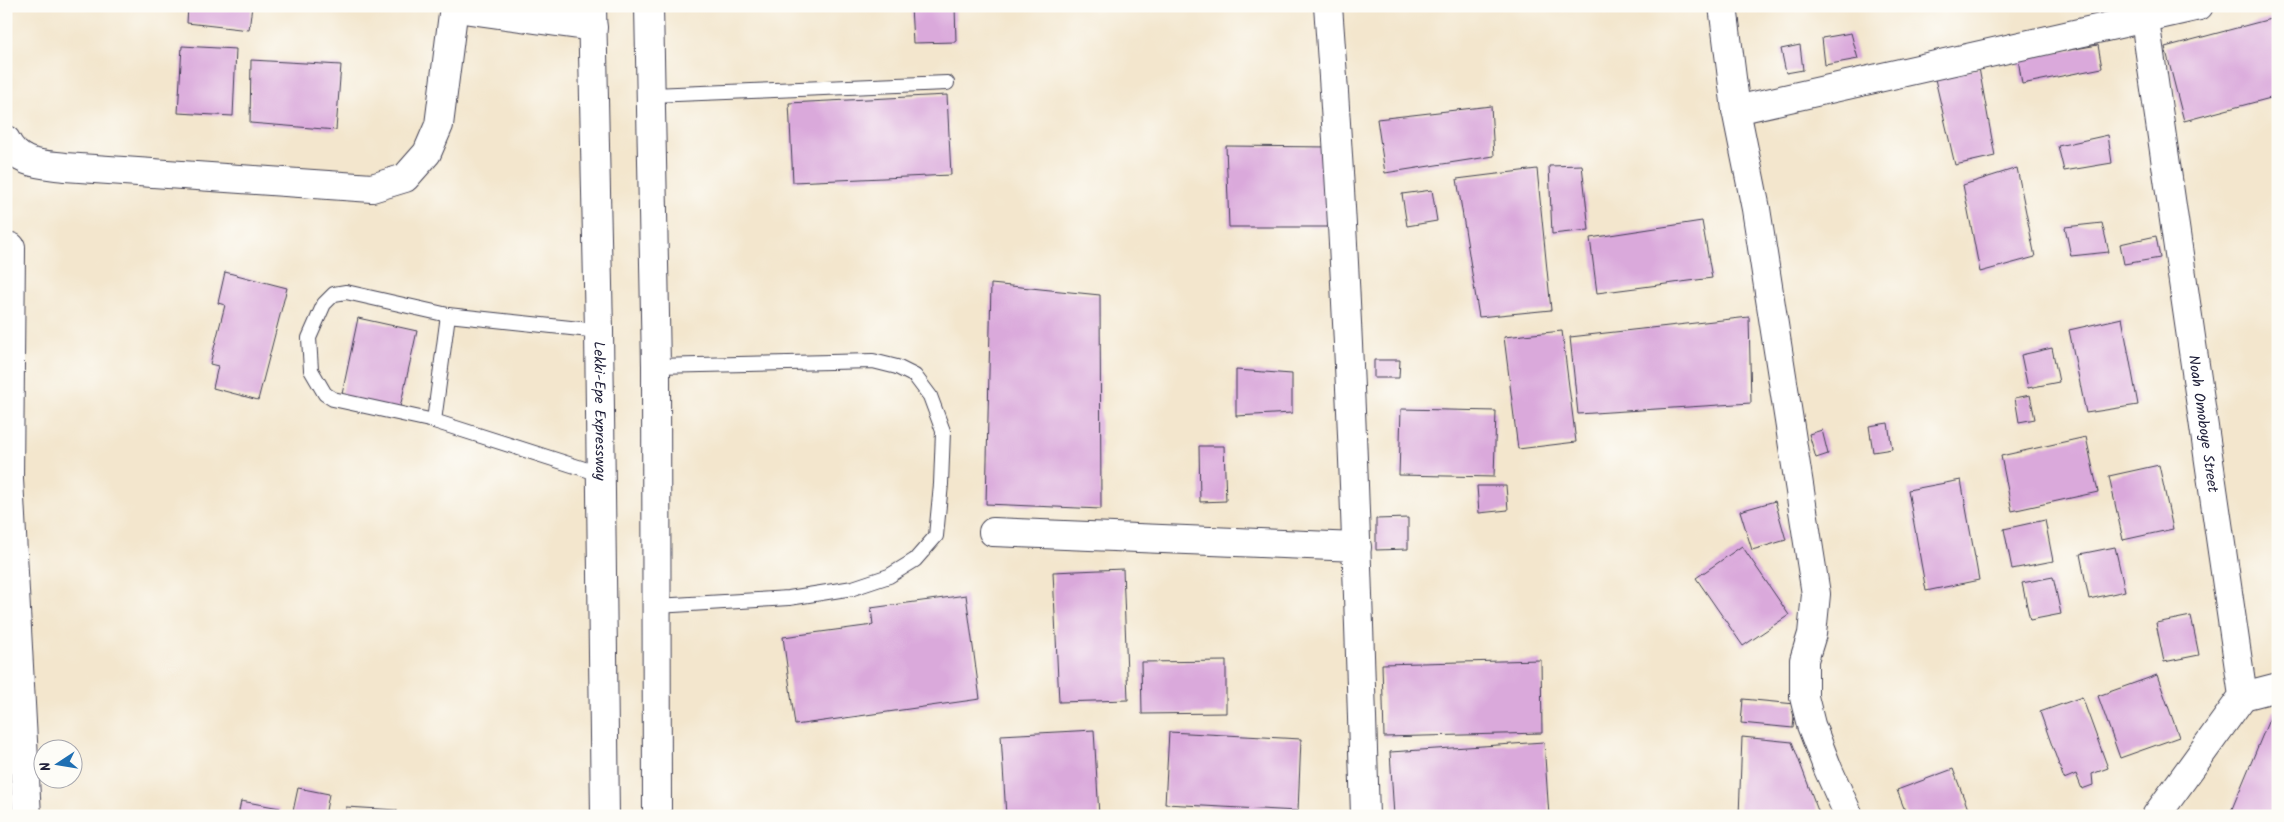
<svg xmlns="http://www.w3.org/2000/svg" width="2284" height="822" font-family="Kalam,sans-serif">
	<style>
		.building { fill: #daa9db }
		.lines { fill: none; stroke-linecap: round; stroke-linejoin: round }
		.service-casing { stroke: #413f51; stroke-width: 16 }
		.minor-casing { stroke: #413f51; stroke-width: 30 }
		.trunk-casing { stroke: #413f51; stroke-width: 30 }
		.service { stroke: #fff; stroke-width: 14 }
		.minor { stroke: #fff; stroke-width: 28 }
		.trunk { stroke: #fff; stroke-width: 28 }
		.labels { text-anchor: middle; stroke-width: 4; stroke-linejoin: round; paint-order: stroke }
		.street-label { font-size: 15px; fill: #22223b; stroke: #fdfcf7 }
	</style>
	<rect width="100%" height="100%" fill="#fdfcf7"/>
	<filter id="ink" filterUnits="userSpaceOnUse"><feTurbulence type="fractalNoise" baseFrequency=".02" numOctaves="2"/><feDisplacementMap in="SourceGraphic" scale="10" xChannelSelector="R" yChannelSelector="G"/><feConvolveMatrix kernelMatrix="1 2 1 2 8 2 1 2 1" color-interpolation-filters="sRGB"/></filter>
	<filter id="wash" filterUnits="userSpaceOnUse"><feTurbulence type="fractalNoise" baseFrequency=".0096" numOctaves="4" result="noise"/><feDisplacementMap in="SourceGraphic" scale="20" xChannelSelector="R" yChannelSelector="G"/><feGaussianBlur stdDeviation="1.12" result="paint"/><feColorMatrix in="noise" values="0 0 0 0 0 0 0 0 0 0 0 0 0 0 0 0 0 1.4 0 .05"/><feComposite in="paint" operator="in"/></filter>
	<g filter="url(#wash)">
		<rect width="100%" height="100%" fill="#f3e6cd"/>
		<g id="blocks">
			<g class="building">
				<path d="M188,6H252L249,30L187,23Z"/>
				<path d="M911,6H955L956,42L913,43Z"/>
				<path d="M2278,17V96L2184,121L2165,47Z"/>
				<path d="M1851,33L1858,59L1825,65L1822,38Z"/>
				<path d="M1800,45L1803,70L1786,73L1781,49Z"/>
				<path d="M2098,45L2102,68L2022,84L2018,59Z"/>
				<path d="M182,46L236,49L233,116L178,113Z"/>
				<path d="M251,60L341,65L336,130L250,123Z"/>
				<path d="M1979,68L1995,156L1955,165L1935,79Z"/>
				<path d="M947,95L951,175L793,182L789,103Z"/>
				<path d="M1491,106L1494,156L1385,173L1377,119Z"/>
				<path d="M2108,135L2112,163L2064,171L2058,146Z"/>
				<path d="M1226,146L1332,147L1335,227H1229Z"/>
				<path d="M1582,165L1589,230L1552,234L1549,166Z"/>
				<path d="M2017,168L2035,257L1980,272L1963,185Z"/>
				<path d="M1537,169L1551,310L1479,317L1457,179Z"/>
				<path d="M1432,190L1437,221L1407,226L1402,194Z"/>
				<path d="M1702,221L1712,278L1597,293L1590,238Z"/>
				<path d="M2102,223L2109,252L2071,256L2065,227Z"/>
				<path d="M2156,236L2160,258L2124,264L2120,244Z"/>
				<path d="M225,272L287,288L258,400L213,388L218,366L210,364L225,305L218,303Z"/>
				<path d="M991,284L1100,295L1101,509L986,504Z"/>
				<path d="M1749,317L1751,403L1578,414L1570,337Z"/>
				<path d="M358,318L417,331L399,412L341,399Z"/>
				<path d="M2122,318L2138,405L2086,413L2069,330Z"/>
				<path d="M1562,331L1576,442L1518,449L1504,337Z"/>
				<path d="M2052,348L2059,382L2028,388L2021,355Z"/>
				<path d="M1374,360H1400L1399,378H1374Z"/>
				<path d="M1236,370L1292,374V413L1236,416Z"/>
				<path d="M2030,395L2035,419L2019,422L2015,398Z"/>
				<path d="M1401,409L1496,411L1494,477L1399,475Z"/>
				<path d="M1888,423L1892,449L1873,452L1869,426Z"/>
				<path d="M1822,430L1828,454L1816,458L1809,434Z"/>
				<path d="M2086,437L2098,492L2012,511L2001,456Z"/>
				<path d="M1199,446H1224L1226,501L1200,502Z"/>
				<path d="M2159,465L2173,529L2123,540L2109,476Z"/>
				<path d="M1961,480L1979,580L1926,591L1908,490Z"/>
				<path d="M1477,486H1506L1508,510L1479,513Z"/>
				<path d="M1775,501L1786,540L1752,550L1740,511Z"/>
				<path d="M1408,518V549L1376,550V519Z"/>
				<path d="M2045,520L2053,561L2012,569L2004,529Z"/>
				<path d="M1742,546L1789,615L1743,646L1696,578Z"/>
				<path d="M2115,547L2125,591L2089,599L2080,554Z"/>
				<path d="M1123,569L1128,700L1059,702L1053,572Z"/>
				<path d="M2053,577L2061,614L2030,620L2022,583Z"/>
				<path d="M966,595L980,699L795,725L783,637L873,625L871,608Z"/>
				<path d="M2191,616L2199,655L2164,662L2156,623Z"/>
				<path d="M1541,660L1542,733L1384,737L1382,664Z"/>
				<path d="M1226,661V713L1142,714L1141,662Z"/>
				<path d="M2157,675L2179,737L2120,758L2098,696Z"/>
				<path d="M2082,697L2108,768L2092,774L2093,785L2082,789L2076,774L2064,779L2040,712Z"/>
				<path d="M1743,699L1795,704L1793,728L1741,723Z"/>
				<path d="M2273,710H2278V816H2229Z"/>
				<path d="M1094,730L1099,816H1006L1001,735Z"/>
				<path d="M1169,732L1301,739L1298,811L1165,804Z"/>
				<path d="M1742,737L1792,742L1820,816H1739Z"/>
				<path d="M1544,742L1549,816H1394L1390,752Z"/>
				<path d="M1953,769L1968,809L1948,816H1907L1897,790Z"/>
				<path d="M298,788L329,794L325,816H292Z"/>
				<path d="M241,801L280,808L279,816H238Z"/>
				<path d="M346,807L397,810L396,816H345Z"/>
				<path d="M954,812V816H936V815Z"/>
			</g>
		</g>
	</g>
	<g filter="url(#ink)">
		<use href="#blocks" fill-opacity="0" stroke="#413f51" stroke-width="1"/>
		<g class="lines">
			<defs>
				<g id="service">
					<path d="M652,95L947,83"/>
					<path d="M599,331L448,315L346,292L334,294L324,304L309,338L311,370L325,394L333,399L434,421L600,474"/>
					<path d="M656,366L873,361L897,367L915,376L930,396L943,431L941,484L936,536L915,560L889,576L853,588L789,598L657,606"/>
					<path d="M434,421L448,315"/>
				</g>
				<g id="minor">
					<path d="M467,6L470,10L593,27"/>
					<path d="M1328,6C1348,276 1357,546 1365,816"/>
					<path d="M1723,6L1736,110L1756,209L1816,594L1812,634L1804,660V697L1811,725L1828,769L1849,816"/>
					<path id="s1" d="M2143,6L2243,696L2156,816"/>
					<path d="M1736,110L2199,6"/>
					<path d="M6,140C18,165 41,164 65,167L372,188L405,178L427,153L439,125L454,6"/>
					<path d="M11,247L9,479L27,816"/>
					<path d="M993,532L1357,547"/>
					<path d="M2243,696L2278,687"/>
				</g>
				<g id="trunk">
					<path id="s2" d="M592,6L599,331L605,816"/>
					<path d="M649,6L656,366L657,816"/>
				</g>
			</defs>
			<use href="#service" class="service-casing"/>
			<use href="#minor" class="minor-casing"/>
			<use href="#trunk" class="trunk-casing"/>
			<use href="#service" class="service"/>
			<use href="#minor" class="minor"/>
			<use href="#trunk" class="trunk"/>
		</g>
	</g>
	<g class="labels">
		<g class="street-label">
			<text dy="5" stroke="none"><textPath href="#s2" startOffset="405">Lekki-Epe Expressway</textPath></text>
			<text dy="5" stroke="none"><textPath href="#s1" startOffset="422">Noah Omoboye Street</textPath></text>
		</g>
	</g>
	<rect width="2284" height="822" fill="none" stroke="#fdfcf7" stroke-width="25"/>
	<g transform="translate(58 764) rotate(258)"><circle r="24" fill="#fdfcf7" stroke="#a5a5ac"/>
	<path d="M0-4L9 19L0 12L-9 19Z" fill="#1f6fb2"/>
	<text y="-8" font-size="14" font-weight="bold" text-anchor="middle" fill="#22223b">N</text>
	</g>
</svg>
